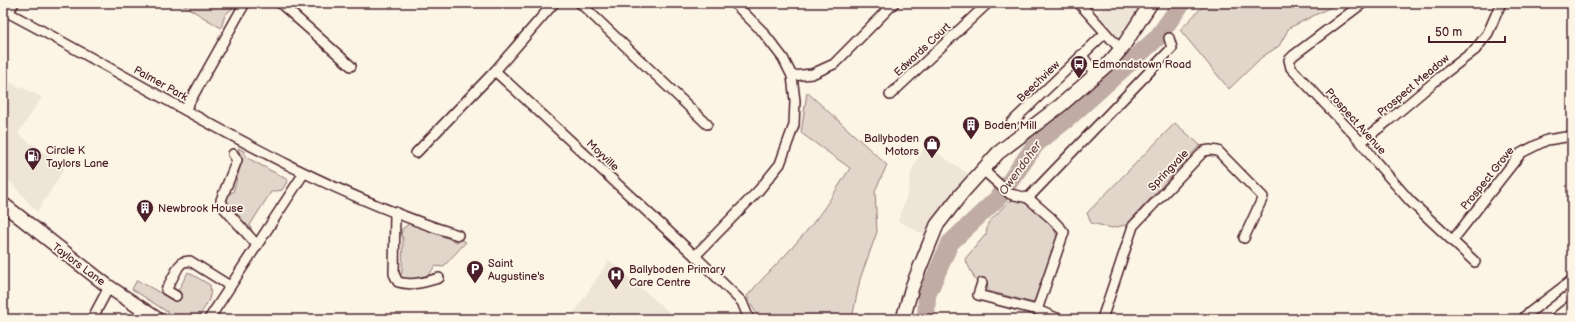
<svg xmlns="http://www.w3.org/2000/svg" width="1575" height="322" font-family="'Balsamiq Sans',sans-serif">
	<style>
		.built { fill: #eee5d7 }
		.green { fill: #e2d5ca; stroke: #967a7a }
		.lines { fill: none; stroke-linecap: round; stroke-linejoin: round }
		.river { stroke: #c0aca5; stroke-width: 18 }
		.street-casing { stroke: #4a1f2b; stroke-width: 12 }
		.secondary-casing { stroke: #4a1f2b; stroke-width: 16 }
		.street { stroke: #fcf5e5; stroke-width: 9 }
		.secondary { stroke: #fcf5e5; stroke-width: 13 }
		.labels { text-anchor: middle; stroke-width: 3.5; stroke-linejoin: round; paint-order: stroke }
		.street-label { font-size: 11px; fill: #4a1f2b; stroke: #fcf5e5 }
		.poi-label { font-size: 11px; fill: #4a1f2b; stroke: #fcf5e5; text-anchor: start }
		.water-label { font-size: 12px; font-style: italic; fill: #6d4950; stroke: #fcf5e5 }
	</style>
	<rect width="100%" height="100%" fill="#fcf5e5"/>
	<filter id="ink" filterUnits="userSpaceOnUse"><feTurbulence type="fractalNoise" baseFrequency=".025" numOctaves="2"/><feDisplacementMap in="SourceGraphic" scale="8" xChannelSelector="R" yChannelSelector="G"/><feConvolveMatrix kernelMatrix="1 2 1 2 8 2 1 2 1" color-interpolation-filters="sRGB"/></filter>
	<g filter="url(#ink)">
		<g class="built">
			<path d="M1108,3H1140L1130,24L1117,38L1096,15Z"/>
			<path d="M3,79L42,97L18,134L65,168L37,212L3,174Z"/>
			<path d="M925,145L969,174L936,215L925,235L898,221L909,189L911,172Z"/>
			<path d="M609,260L677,319H570Z"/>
		</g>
		<g class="green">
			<path d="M180,3H236L234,7L225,15L221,28Z"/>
			<path d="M1206,3H1339L1289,28L1279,46L1262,57L1229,89L1180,30Z"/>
			<path d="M807,92L887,165L875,191L877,232L860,279L852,319H759L747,296C763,277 781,261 797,242C818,219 834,194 850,168L801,133Z"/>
			<path d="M1175,123L1200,145L1126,225L1112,228L1091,223L1087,213Z"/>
			<path d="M238,148L244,151L246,157L288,180L282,190L271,192L250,225L253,234L227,203V194L233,192L242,161Z"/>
			<path d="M1020,200C1035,210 1054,219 1057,238L1034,303L988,291L987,283L976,281L965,259L986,234L988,223L1009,201Z"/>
			<path d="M410,223L424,224L425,229L457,242L462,240L466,242L443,267L435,266L427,278L418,277L412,281L401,278L398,274L402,273L403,238L401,235L402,229Z"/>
			<path d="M188,272L210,285C213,299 204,308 197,319H178L132,289L137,280L173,300Z"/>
		</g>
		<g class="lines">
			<path class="river" d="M926,319L927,295L950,243L999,197L1036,144L1066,120L1157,38L1182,3"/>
			<defs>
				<g id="street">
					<path d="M280,3L351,66"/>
					<path d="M580,3L707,124"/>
					<path d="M1079,3L1121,50"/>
					<path d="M1363,3L1294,55L1289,60L1291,68L1361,142L1376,162L1410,201L1475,262"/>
					<path d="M3,10C153,88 296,184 458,235"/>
					<path d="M8,13L14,3"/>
					<path d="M1081,55L1097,74"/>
					<path d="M495,71L695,256L742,302L749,319"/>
					<path d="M792,76L812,74L834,64L894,3"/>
					<path d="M890,95L988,3"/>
					<path d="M185,110L245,3"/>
					<path d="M1011,123L1101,37"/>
					<path d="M1361,142L1388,121L1440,77L1475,50L1488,33L1501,3"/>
					<path d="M416,153L495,71L554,3"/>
					<path d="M233,154L237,160L221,200L224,208L257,245"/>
					<path d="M983,170L1010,194L1028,198L1051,218L1064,232L1037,310"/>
					<path d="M1028,198L1172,48L1169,38"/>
					<path d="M395,212L394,274L398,282C412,286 426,282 439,278"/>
					<path d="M1452,241L1521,153L1547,140L1572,136"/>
					<path d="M695,256L759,190L780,164L794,125L795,101L792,76L783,58L762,31L734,3"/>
					<path d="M982,283L978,295L1037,310L1059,319"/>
					<path d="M176,296L166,290L179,266L183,262L190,261L230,286"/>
					<path d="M1525,316L1572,280"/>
					<path d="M92,319L109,287"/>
					<path d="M209,319L304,173"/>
					<path d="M1102,319L1133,226L1204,151L1210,150L1218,151L1263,197L1244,238"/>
				</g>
				<g id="secondary">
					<path d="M3,204L109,287L157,319"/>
					<path d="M903,319L912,287L937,225L962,193L998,153L1061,105L1109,63L1122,48L1151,3"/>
					<path d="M1557,319L1572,307"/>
				</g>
			</defs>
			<use href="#street" class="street-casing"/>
			<use href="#secondary" class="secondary-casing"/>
			<use href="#street" class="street"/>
			<use href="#secondary" class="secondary"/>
		</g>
	</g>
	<defs>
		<symbol id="bus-pin" viewBox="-11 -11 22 30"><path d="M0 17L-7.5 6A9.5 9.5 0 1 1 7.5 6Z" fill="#4a1f2b" stroke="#fcf5e5"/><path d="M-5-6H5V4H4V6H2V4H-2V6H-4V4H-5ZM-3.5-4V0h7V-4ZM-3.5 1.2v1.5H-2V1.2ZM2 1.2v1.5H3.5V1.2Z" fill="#fff"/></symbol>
		<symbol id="building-pin" viewBox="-11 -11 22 30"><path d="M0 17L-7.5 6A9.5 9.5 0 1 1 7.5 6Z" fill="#4a1f2b" stroke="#fcf5e5"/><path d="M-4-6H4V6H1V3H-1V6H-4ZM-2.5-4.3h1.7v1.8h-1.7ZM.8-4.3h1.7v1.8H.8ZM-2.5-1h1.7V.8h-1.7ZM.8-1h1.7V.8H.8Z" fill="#fff"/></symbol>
		<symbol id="shop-pin" viewBox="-11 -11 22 30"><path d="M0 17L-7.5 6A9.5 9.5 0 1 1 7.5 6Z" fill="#4a1f2b" stroke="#fcf5e5"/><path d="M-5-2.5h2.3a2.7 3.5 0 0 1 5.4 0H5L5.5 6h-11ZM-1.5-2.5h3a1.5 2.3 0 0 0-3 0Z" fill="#fff"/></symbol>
		<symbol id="fuel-pin" viewBox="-11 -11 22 30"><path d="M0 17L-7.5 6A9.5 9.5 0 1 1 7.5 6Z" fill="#4a1f2b" stroke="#fcf5e5"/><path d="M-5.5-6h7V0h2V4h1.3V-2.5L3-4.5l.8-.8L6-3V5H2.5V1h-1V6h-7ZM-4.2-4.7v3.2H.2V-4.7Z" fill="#fff"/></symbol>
		<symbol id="parking-pin" viewBox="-11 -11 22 30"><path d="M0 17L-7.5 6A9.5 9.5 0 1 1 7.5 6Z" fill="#4a1f2b" stroke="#fcf5e5"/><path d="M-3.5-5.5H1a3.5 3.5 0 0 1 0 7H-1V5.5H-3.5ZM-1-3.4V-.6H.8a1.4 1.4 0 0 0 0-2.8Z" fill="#fff"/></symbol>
		<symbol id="hospital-pin" viewBox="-11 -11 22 30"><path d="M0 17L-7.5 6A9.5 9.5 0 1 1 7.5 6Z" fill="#4a1f2b" stroke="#fcf5e5"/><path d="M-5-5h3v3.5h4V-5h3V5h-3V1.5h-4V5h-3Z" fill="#fff"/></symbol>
	</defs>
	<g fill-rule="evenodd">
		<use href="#bus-pin" x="1069" y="54" width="20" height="27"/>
		<use href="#building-pin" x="961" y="115" width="20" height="27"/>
		<use href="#shop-pin" x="922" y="134" width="20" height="27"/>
		<use href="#fuel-pin" x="23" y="146" width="20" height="27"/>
		<use href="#building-pin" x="135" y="198" width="20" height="27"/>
		<use href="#parking-pin" x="465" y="259" width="20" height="27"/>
		<use href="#hospital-pin" x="606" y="265" width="20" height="27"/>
	</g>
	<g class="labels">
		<g class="street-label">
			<text transform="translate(922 49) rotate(-43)" y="4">Edwards Court</text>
			<text transform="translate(1038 81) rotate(-44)" y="4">Beechview</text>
			<text transform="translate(161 83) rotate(29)" y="4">Palmer Park</text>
			<text transform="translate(1413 85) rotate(-40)" y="4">Prospect Meadow</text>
			<text transform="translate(1356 121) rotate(48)" y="4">Prospect Avenue</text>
			<text transform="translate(603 155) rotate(43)" y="4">Moyville</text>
			<text transform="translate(1168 170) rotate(-46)" y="4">Springvale</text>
			<text transform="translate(1487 178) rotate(-51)" y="4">Prospect Grove</text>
			<text transform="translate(79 264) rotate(37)" y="4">Taylors Lane</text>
		</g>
		<g class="poi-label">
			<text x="1092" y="68">Edmondstown Road</text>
			<text x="984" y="129">Boden Mill</text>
			<text x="919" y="142" text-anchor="end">Ballyboden<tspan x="919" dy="13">Motors</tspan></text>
			<text x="46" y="154">Circle K<tspan x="46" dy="13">Taylors Lane</tspan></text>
			<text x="158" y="212">Newbrook House</text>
			<text x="488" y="267">Saint<tspan x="488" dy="13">Augustine's</tspan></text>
			<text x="629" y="273">Ballyboden Primary<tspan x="629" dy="13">Care Centre</tspan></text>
		</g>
		<g class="water-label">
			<text transform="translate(1020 168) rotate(-54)" y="4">Owendoher</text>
		</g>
	</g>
	<rect width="1575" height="322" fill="none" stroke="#fcf5e5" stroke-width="16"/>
	<rect x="8" y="8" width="1559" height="306" fill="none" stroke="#4a1f2b" stroke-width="1.5" filter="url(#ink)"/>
	<path d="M1429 36v6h76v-6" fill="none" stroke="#4a1f2b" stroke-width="2"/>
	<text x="1435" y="36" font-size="12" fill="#4a1f2b" stroke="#fcf5e5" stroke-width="3" paint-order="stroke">50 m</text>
</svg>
